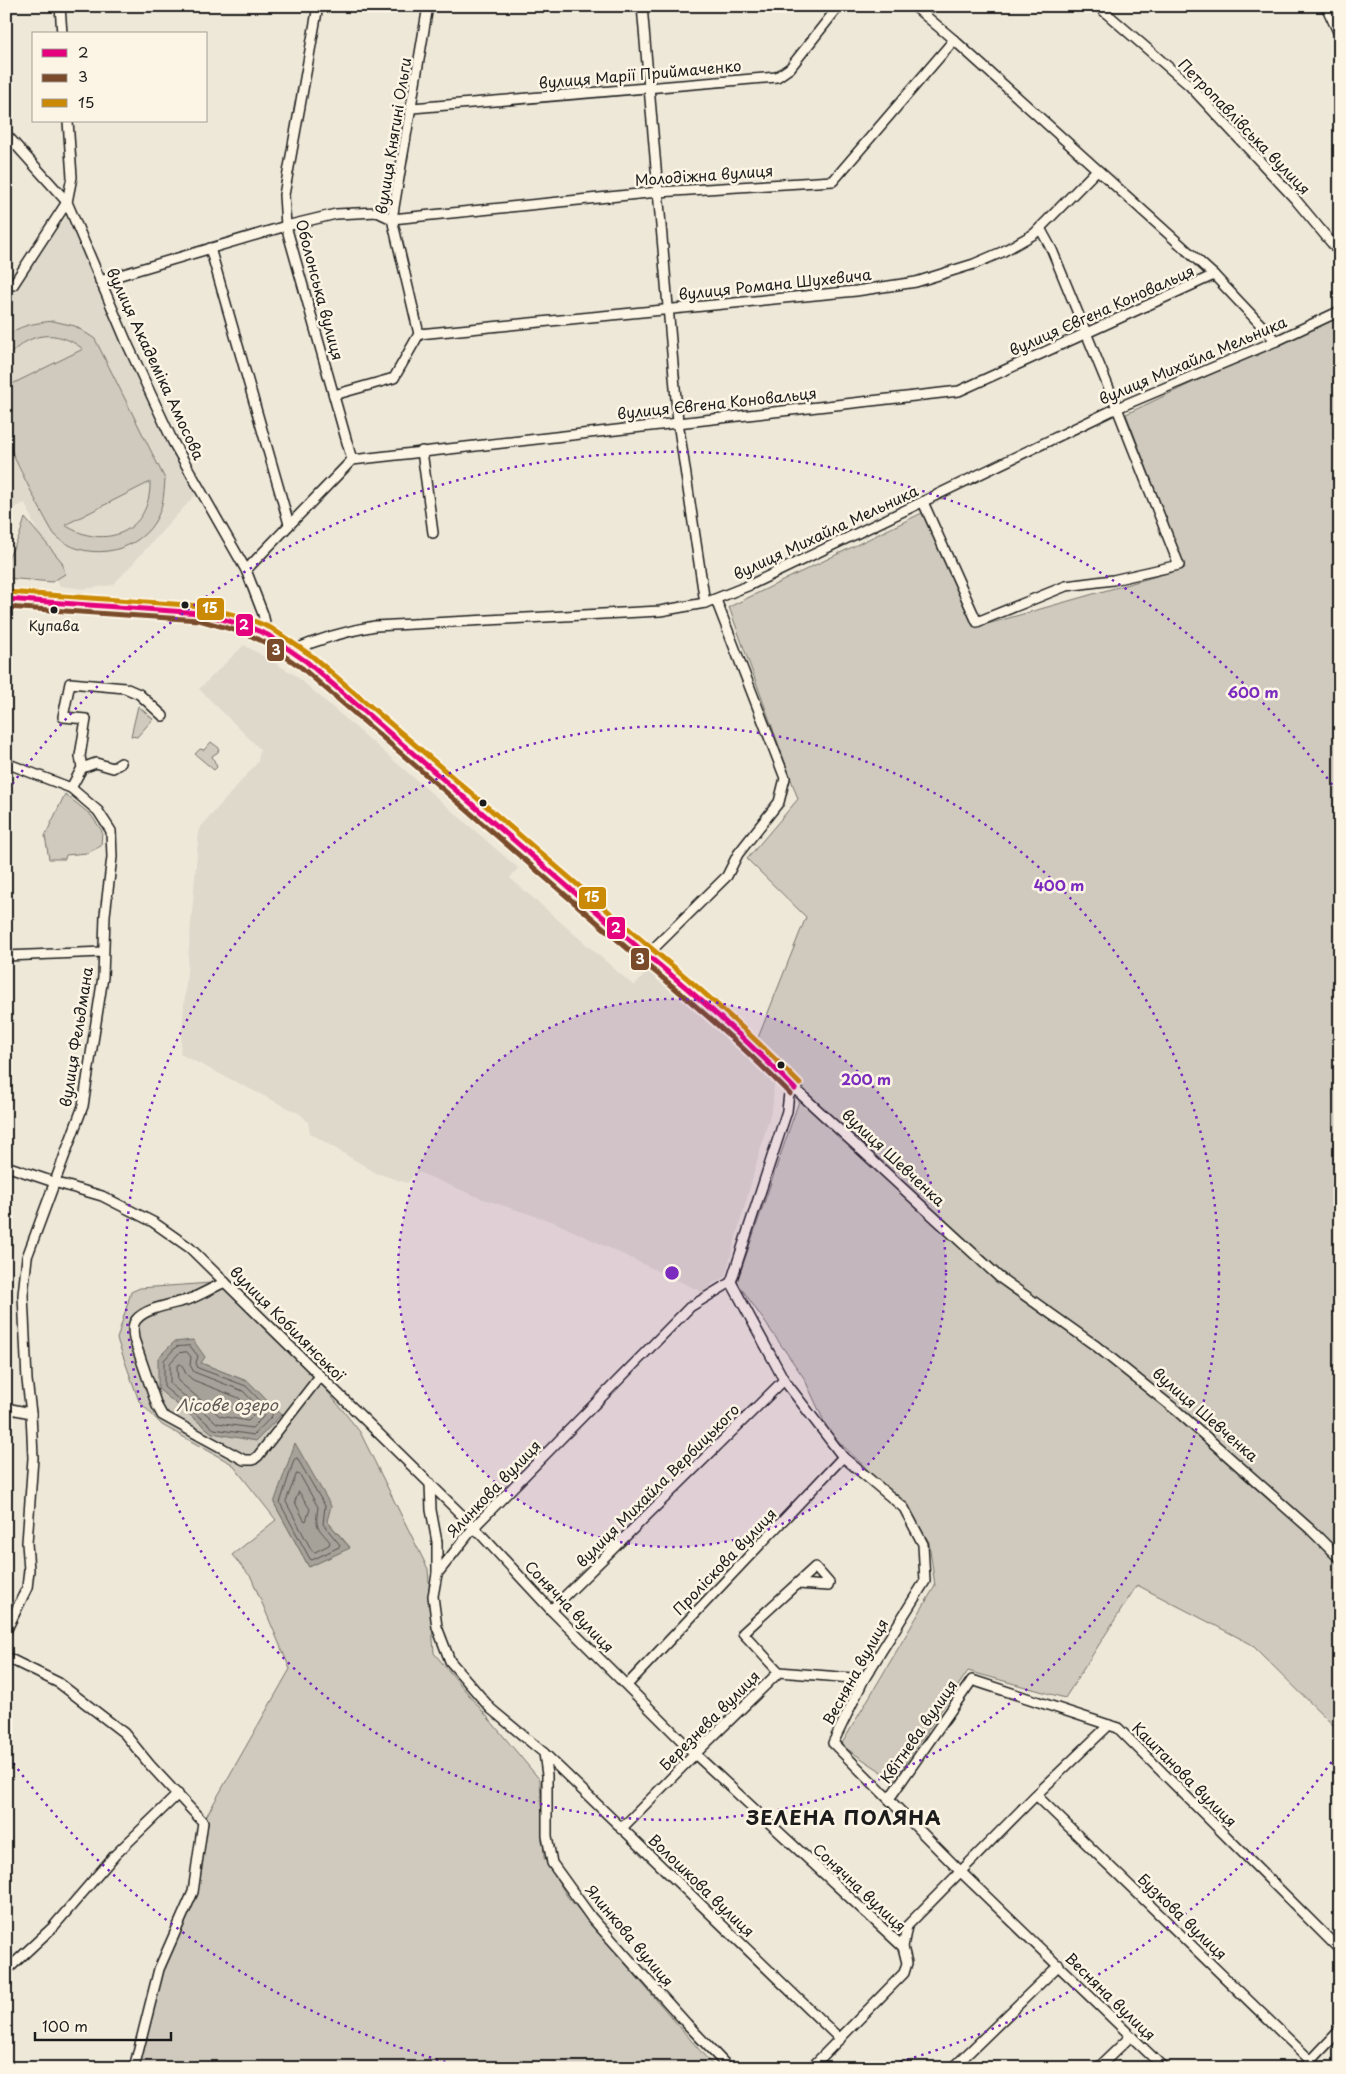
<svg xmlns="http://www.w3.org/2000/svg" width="1346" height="2074" font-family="'Playpen Sans',sans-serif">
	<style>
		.built { fill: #ded9cb }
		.green { fill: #cfcabd; stroke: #76736c; fill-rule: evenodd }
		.water { fill: #a7a299; stroke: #6f6c67 }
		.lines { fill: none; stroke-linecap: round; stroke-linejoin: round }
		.shore { stroke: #54524e; stroke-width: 1 }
		.street-casing { stroke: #1c1c1c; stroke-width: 12 }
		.secondary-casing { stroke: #1c1c1c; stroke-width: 16 }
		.street { stroke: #fcf5e5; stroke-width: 9 }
		.secondary { stroke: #fcf5e5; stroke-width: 12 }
		.bus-1-casing { stroke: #fcf5e5; stroke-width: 9 }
		.bus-2-casing { stroke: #fcf5e5; stroke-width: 9 }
		.bus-3-casing { stroke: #fcf5e5; stroke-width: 9 }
		.bus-1 { stroke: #e5007d; stroke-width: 5 }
		.bus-2 { stroke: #7a4b2a; stroke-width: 5 }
		.bus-3 { stroke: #cb8a06; stroke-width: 5 }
		.ring { fill: none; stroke: #7b2cbf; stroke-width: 2.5; stroke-dasharray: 2.5 5 }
		.bus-dot { fill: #1c1c1c; stroke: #fcf5e5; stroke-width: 2 }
		.labels { text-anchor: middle; stroke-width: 5; stroke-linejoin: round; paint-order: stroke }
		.bus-label { font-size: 14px; fill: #1c1c1c; stroke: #fcf5e5 }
		.street-label { font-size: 15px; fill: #1c1c1c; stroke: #fcf5e5 }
		.water-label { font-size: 16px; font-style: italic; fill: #5b5854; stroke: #fcf5e5 }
		.district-label { font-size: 20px; font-weight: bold; letter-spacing: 1px; fill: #1c1c1c; stroke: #fcf5e5 }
		.centre { fill: #7b2cbf; stroke: #fcf5e5; stroke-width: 2.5 }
		.ring-label { font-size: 15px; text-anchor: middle; font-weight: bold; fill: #7b2cbf; stroke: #fcf5e5; stroke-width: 5; stroke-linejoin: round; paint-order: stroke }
		.line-badge { stroke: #fcf5e5; stroke-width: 2 }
		.badge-label { font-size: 14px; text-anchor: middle; font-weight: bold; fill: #fff }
	</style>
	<rect width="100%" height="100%" fill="#eee8d9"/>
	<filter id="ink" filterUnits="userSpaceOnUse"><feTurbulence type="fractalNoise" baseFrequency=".02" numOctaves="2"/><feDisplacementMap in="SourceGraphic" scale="10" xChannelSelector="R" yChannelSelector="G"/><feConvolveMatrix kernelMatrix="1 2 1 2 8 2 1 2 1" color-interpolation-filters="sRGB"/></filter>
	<g filter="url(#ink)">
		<g class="built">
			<path d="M67,215L198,492L113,585L84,589L60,586L25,503L11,509L6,507V280L18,287Z"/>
			<path d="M244,645L295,675L518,868L510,878L634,986L650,969L774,1082L773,1104L725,1277L714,1283L704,1293L554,1222L480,1198L418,1172L407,1183L376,1173L310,1133L308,1122L300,1114L180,1054L199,829L258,762L260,749L199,689Z"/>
		</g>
		<g class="green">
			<path d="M1340,313V1732L1251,1644L1137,1585L1065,1698L968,1671L894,1780L841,1745L935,1586L929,1542L907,1508L829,1432L804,1378L737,1282L799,1101L808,1093L758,1038L806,917L747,859L798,799L729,607L924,512L977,627L1185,568L1126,414Z"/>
			<path d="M53,321L75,326L95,339L165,479C164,495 163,509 154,523C134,555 82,562 55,535C50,530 9,449 7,440C3,429 6,401 6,387L83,349C56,328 28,332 6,359V337C18,325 36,323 53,321ZM150,482C151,532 105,551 65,525Z"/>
			<path d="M25,518L62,562L65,574L52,582L6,578V562L19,537Z"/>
			<path d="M138,706L153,719L137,737L131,736Z"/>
			<path d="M211,742L219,748L218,752L212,756L217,767L214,770L195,754L200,749L204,750Z"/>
			<path d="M65,794L91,815L102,831L101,846L87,853L66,855L65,859H49L45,836Z"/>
			<path d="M225,1282L288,1342L360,1432L428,1569L434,1653L540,1780L544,1858L567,1896L715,2068H134L159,1969L193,1892L203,1822L290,1669L251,1577L232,1555L276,1520L232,1464L162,1425L139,1401L117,1339L131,1292L140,1288ZM201,1363L249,1382L280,1415L256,1441ZM274,1503L327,1521L350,1547L309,1567Z"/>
		</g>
		<g class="water">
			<path d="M193,1340L205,1357L201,1363L249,1382L281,1415L256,1441L212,1433L158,1389V1358L174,1342Z"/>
			<path d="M295,1443L331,1506L327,1521L350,1548L309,1567L274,1503Z"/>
		</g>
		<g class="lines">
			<g class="shore">
				<path d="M190,1346L198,1356L196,1363L198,1368L246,1386L272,1413V1416L254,1435L214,1429L164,1387V1360L176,1347Z"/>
				<path d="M187,1352L191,1357L190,1365L194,1372L243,1391L264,1413V1416L252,1428L217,1423L170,1384V1363L179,1353Z"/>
				<path d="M180,1364L182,1365L186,1374L193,1380L239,1398L253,1413V1416L248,1421L220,1416L178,1381L177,1367Z"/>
				<path d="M297,1458L325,1506L323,1524L340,1545L339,1547L312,1560L310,1559L280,1503L294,1460Z"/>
				<path d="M297,1474L300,1475L318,1507C315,1529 317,1526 330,1542L329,1545L315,1552L312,1551L286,1502Z"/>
				<path d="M299,1492L310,1509L306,1521L304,1520L295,1502Z"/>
			</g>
			<defs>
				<g id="street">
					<path d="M60,6L62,34"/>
					<path d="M318,6L284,195L286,226L352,460"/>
					<path d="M642,6L678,422L705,603"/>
					<path d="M914,6L954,40L1214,275L1276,341"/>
					<path d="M1098,6L1189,85L1295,199L1340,253"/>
					<path d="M1326,6L1340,36"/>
					<path d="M412,108L777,77L790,68L839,6"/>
					<path d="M68,121L72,177L67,202L127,343L173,442L246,570L263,614L268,635"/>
					<path d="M6,134L67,202L13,285"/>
					<path d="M210,248L289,524"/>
					<path d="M100,281L286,226L336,214L377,212L392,219L658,192L833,181L954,40"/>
					<path d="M419,334L856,291L916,282L974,264L1002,252L1034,234L1097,170"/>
					<path d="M334,395L394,378L419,334L392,219L428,6"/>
					<path d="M422,451L433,533"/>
					<path d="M923,502L977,622L1066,586L1113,580L1179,565L1117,408L1052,250L1040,228"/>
					<path d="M246,570L352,460L959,391L1214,275"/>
					<path d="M291,651C319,639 346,631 375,626L660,611L705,603L750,585L1117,408L1276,341L1340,311"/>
					<path d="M6,763L71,788L98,811L111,831L112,857L105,915L103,977L83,1106L27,1257L23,1295L27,1380L31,1413L33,1458L27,1543L29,1570L27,1588L6,1631"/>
					<path d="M82,768L80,756L86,719L63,717L70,683L125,688L139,694L163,716"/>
					<path d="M71,788L82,768L96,763L113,768L121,763"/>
					<path d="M647,955L727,876L738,854L779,802L785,778L716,600"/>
					<path d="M6,956L103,952"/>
					<path d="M795,1089L999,1277L1096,1346L1177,1411L1310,1529L1340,1559"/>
					<path d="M6,1166L54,1182L102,1196L153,1222L190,1248L474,1527L551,1610L695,1754L903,1947"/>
					<path d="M225,1282C214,1287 202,1294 190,1299C176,1304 146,1307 136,1320C132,1325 133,1332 134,1339L157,1406L162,1415L244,1460H253L258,1456L320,1376"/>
					<path d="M731,1282L784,1380L843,1457L904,1508L923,1544L925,1581L864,1679L833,1743L961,1872L1164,2068"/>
					<path d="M731,1282L787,1111L790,1084"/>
					<path d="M6,1408L31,1413"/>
					<path d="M430,1483L431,1510L437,1542V1574"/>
					<path d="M551,1610L784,1380"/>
					<path d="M6,1657L59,1683L124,1733L150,1765L203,1822L193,1892L159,1969L134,2068"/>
					<path d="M779,1672L743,1633L815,1567L829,1583L828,1586L798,1584"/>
					<path d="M627,1685L843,1457"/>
					<path d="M544,1753L840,2039"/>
					<path d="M1036,1795L1310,2060"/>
					<path d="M889,1799L972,1680L1118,1728L1340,1950"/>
					<path d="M621,1829L695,1754L779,1672L864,1679"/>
					<path d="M6,1971L53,1927L115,1855L178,1794"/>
					<path d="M729,2068L687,2024L591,1917L552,1863L547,1836V1775L544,1753L491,1709L450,1661L437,1627L433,1596L437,1574L474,1527L690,1307L731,1282"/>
					<path d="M811,2068L904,1973L907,1963L903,1947L907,1926L1036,1795L1109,1725"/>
					<path d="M953,2068L1059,1965"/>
					<path d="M1098,2068L1131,2036"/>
					<path d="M1304,2068L1340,2030"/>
				</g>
				<path id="secondary" d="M6,599L200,613L247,626L268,635L307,662L327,679L647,955L698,996L745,1038L795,1089"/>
			</defs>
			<use href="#street" class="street-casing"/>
			<use href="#secondary" class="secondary-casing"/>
			<use href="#street" class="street"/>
			<use href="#secondary" class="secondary"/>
			<defs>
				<path id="bus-1" d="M6,599L200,613L247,626L268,635L307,662L647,955C700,998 747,1040 795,1089"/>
				<path id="bus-2" d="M6,607L199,620L245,633L264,642L302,668L642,961C695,1004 742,1045 790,1094"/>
				<path id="bus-3" d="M7,592L201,606L249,619L271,628L312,656L652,949C705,992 752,1035 800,1084"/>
			</defs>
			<use href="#bus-1" class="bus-1-casing"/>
			<use href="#bus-2" class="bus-2-casing"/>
			<use href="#bus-3" class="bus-3-casing"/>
			<use href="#bus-1" class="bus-1"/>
			<use href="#bus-2" class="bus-2"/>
			<use href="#bus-3" class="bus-3"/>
		</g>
	</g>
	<circle cx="672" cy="1273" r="274" fill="#7b2cbf" fill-opacity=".12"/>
	<g class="ring">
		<circle cx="672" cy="1273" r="274"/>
		<circle cx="672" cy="1273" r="547"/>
		<path d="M1336 1756A821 821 0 0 1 884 2066M460 2066A821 821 0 0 1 8 1756M8 790A821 821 0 0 1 1336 790"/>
	</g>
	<g class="bus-dot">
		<circle cx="185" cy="605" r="4.5"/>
		<circle cx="54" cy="610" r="4.5"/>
		<circle cx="483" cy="803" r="4.5"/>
		<circle cx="781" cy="1065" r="4.5"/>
	</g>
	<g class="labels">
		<g class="bus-label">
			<text x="54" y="631">Купава</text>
		</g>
		<g class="street-label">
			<text transform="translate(640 75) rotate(-5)" y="5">вулиця Марії Приймаченко</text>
			<text transform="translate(1244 127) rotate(46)" y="5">Петропавлівська вулиця</text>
			<text transform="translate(394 136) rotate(-81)" y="5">вулиця Княгині Ольги</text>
			<text transform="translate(704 176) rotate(-4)" y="5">Молодіжна вулиця</text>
			<text transform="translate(775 285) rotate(-6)" y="5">вулиця Романа Шухевича</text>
			<text transform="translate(319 290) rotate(75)" y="5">Оболонська вулиця</text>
			<text transform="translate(1102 311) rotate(-24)" y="5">вулиця Євгена Коновальця</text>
			<text transform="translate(1193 361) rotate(-23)" y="5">вулиця Михайла Мельника</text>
			<text transform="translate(155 364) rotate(65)" y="5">вулиця Академіка Амосова</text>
			<text transform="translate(717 404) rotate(-6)" y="5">вулиця Євгена Коновальця</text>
			<text transform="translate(826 533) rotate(-25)" y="5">вулиця Михайла Мельника</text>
			<text transform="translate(77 1037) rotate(-81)" y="5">вулиця Фельдмана</text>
			<text transform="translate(893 1158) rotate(43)" y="5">вулиця Шевченка</text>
			<text transform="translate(287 1324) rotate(45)" y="5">вулиця Кобилянської</text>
			<text transform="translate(1205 1415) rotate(41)" y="5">вулиця Шевченка</text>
			<text transform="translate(658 1486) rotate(-45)" y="5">вулиця Михайла Вербицького</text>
			<text transform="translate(494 1489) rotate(-46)" y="5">Ялинкова вулиця</text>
			<text transform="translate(725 1562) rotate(-46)" y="5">Проліскова вулиця</text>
			<text transform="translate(569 1607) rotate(46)" y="5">Сонячна вулиця</text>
			<text transform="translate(856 1672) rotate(-61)" y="5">Весняна вулиця</text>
			<text transform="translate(710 1721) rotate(-45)" y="5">Березнева вулиця</text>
			<text transform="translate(919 1732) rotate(-55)" y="5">Квітнева вулиця</text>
			<text transform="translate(1184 1775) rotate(45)" y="5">Каштанова вулиця</text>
			<text transform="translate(701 1886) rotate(44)" y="5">Волошкова вулиця</text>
			<text transform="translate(859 1888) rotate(43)" y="5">Сонячна вулиця</text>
			<text transform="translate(1182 1917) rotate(44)" y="5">Бузкова вулиця</text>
			<text transform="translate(629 1936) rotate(50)" y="5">Ялинкова вулиця</text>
			<text transform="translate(1110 1997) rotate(44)" y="5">Весняна вулиця</text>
		</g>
		<g class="water-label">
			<text x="227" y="1411">Лісове озеро</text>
		</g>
		<g class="district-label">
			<text x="844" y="1825">ЗЕЛЕНА ПОЛЯНА</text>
		</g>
	</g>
	<circle cx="672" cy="1273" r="8" class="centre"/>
	<g class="ring-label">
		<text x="1253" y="698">600 m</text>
		<text x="1059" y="891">400 m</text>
		<text x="866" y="1085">200 m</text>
	</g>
	<g class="line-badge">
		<rect x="196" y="597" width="29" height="24" rx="5" fill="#cb8a06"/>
		<rect x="235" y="613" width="19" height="24" rx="5" fill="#e5007d"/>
		<rect x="266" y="638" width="19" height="24" rx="5" fill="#7a4b2a"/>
		<rect x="578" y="886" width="29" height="24" rx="5" fill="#cb8a06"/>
		<rect x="606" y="916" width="20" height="24" rx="5" fill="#e5007d"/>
		<rect x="630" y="947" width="20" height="24" rx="5" fill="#7a4b2a"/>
	</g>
	<g class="badge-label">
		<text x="210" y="613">15</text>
		<text x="244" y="630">2</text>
		<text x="276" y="655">3</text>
		<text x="592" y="902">15</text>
		<text x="616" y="933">2</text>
		<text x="640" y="964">3</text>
	</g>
	<rect width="1346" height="2074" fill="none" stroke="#fcf5e5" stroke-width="25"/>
	<rect x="12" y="12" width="1321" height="2049" fill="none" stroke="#1c1c1c" stroke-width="2" filter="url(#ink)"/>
	<rect x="32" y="32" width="175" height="90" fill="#fcf5e5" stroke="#a29e95"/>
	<rect x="42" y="49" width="25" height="8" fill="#e5007d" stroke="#a29e95"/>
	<text x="78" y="58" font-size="15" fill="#1c1c1c">2</text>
	<rect x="42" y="74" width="25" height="8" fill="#7a4b2a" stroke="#a29e95"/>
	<text x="78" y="82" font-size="15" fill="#1c1c1c">3</text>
	<rect x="42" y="99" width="25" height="8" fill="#cb8a06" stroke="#a29e95"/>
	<text x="78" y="108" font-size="15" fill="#1c1c1c">15</text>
	<path d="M35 2032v8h136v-8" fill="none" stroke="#1c1c1c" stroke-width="2.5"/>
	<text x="42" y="2032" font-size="15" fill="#1c1c1c" stroke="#fcf5e5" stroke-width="4" paint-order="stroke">100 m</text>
</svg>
